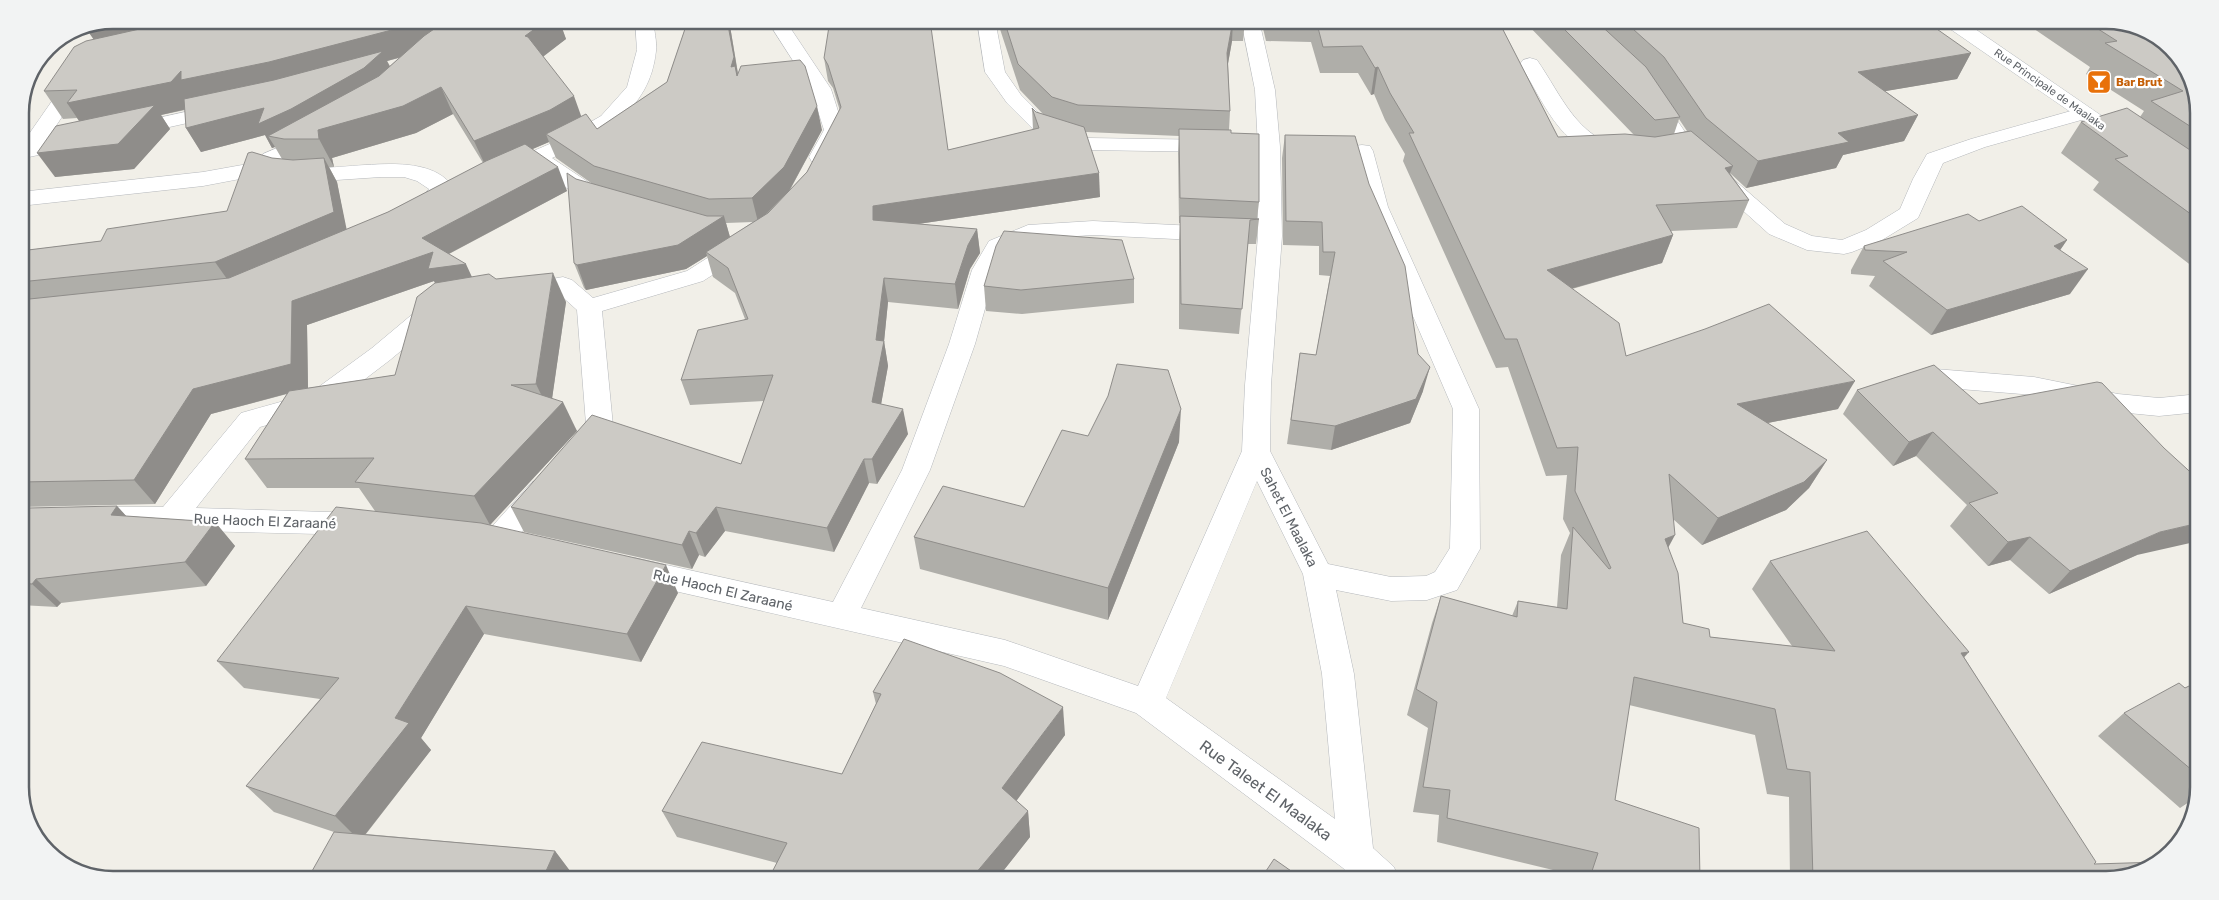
<svg xmlns="http://www.w3.org/2000/svg" width="2219" height="900" font-family="Rubik,sans-serif">
	<style>
		.lines { fill: none; stroke-linecap: round; stroke-linejoin: round }
		.minor-casing { stroke: #b5b8bc; stroke-width: 1 }
		.secondary-casing { stroke: #b6babf; stroke-width: 1 }
		.minor { fill: #fff; fill-rule: evenodd }
		.secondary { fill: #fff; fill-rule: evenodd }
		.wall { fill: #afaea9; fill-rule: evenodd }
		.shaded-wall { fill: #8f8d8a }
		.building { fill: #cccac5; stroke: #8f8d8a }
		.labels { text-anchor: middle; stroke-width: 4.5; stroke-linejoin: round; paint-order: stroke }
		.far-food-label { font-size: 11px; font-weight: bold; fill: #c56008; stroke: #fff; text-anchor: start }
		.far-street-label { font-size: 11px; fill: #5f6368; stroke: #fff }
		.street-label { font-size: 14px; fill: #5f6368; stroke: #fff }
		.near-street-label { font-size: 16px; fill: #5f6368; stroke: #fff }
		.rim { fill: none; stroke: #5f6368; stroke-width: 2.5 }
	</style>
	<rect width="100%" height="100%" fill="#f1efe8"/>
	<g class="lines">
		<defs>
			<g id="minor">
				<path d="M635,20H653C654,30 657,41 656,51C650,111 601,136 552,158L606,194L609,199L606,204L598,206L590,204L535,166C523,172 513,179 499,176L496,171L499,166L561,139L601,116L627,87L637,50Z"/>
				<path d="M767,20H785L831,89L844,130L828,162L820,163L812,162L809,157L824,130L811,89Z"/>
				<path d="M977,20H995L1005,72L1021,95L1052,126L1089,138L1215,140L1222,142L1226,146L1222,150L1215,152L1087,150L1038,134L1007,103L985,72Z"/>
				<path d="M1241,20H1259L1275,90L1280,147L1282,236L1271,385L1270,451L1328,564L1391,577L1426,576L1435,572L1450,548L1453,409L1366,207L1351,151L1354,146L1362,145L1370,146L1373,151L1388,207L1479,409L1480,549L1457,590L1427,600L1391,601L1336,590L1354,674L1373,848L1394,867L1399,880H1355L1343,868L1136,713L1004,666L635,582L624,578L620,570L624,562L635,558L833,602L902,470L949,344L972,270L989,241L1028,225L1093,221L1216,227L1224,229L1227,234L1224,239L1216,241L1093,235L1032,239L1006,251L996,270L975,344L930,470L861,608L1005,640L1138,686L1242,451L1245,385L1258,236V147L1255,90ZM1257,481L1303,574L1322,674L1335,819L1166,698Z"/>
				<path d="M1564,20H1584L1587,22L1594,20H1623L1621,24C1599,30 1580,43 1564,20Z"/>
				<path d="M1530,58L1537,60C1562,96 1576,137 1623,148L1626,153L1623,158C1601,163 1572,143 1559,127C1544,109 1533,84 1520,64L1523,60Z"/>
				<path d="M77,73L84,75L87,79L46,141L77,135L84,137L88,141L84,145L20,159V147L70,75Z"/>
				<path d="M1654,95L1661,97L1694,145L1785,224L1812,236L1842,240L1866,230L1900,209L1913,179L1927,154L1971,139L2085,107L2092,109L2095,113L2092,117L1985,147L1943,163L1918,218L1882,240L1852,252L1844,254L1807,250L1769,234L1679,153L1644,101L1647,97Z"/>
				<path d="M221,104L228,106L231,110L228,114L129,136L122,134L119,130L122,126Z"/>
				<path d="M312,133L319,135L323,139L319,143L279,164C325,180 422,142 453,187C442,203 430,221 409,216L406,211C412,202 423,198 429,189L417,181L404,177H381L307,182L286,180L266,174L203,186L20,206V192L203,172L259,162L263,154Z"/>
				<path d="M742,239L750,241L754,246L750,251L703,281L602,311L613,426C604,443 592,460 571,454L567,447L586,424L577,310L558,293L521,299L512,296L509,291L512,286L563,277L572,280L593,298L687,271L734,241Z"/>
				<path d="M436,300L445,302L448,308L445,314L390,360L327,408L260,427L196,508L361,513L371,516L376,524L371,532L361,535L115,529L105,526L101,518L105,510L115,507H163L241,413L309,394L372,348L427,302Z"/>
				<path d="M1935,369L2034,377L2118,394L2159,398L2199,394V412L2159,416L2118,412L2034,395L1935,387L1926,384L1922,378L1926,372Z"/>
				<path d="M542,479L552,482L556,490L552,498L508,547L498,550L488,547L483,539L488,531L532,482Z"/>
			</g>
			<path id="secondary" d="M1941,20H1962L2131,136L2135,140L2131,144L2124,146L2117,144L1943,24Z"/>
		</defs>
		<use href="#minor" class="minor-casing"/>
		<use href="#secondary" class="secondary-casing"/>
		<use href="#minor" class="minor"/>
		<use href="#secondary" class="secondary"/>
	</g>
	<g class="wall">
		<path d="M113,20H559L566,39L543,56L581,117L597,129L667,82L688,20H729L738,73L822,130L790,190L807,172L840,111L833,88L828,81L824,58L948,150L1033,130L1032,108L1036,112L1043,114L1020,90L997,20H1245L1243,41H1232L1228,64L1230,111L1229,130L1231,133L1259,202L1257,219H1259L1256,244H1248L1239,334L1179,329V241L1180,223H1179L1178,153L1179,136L1086,132L1100,197L918,224L977,229L980,253L970,269L958,309L888,302L884,341L888,366L881,404L908,434L877,484L869,483L834,552L725,531L705,557L699,555L692,569L524,532L511,507L741,464L764,401L690,405L681,380L745,319L735,293L713,277L707,256L686,269L586,290L584,288L574,263L576,179L594,185L556,158L549,142L532,149L567,191L449,254L472,277L496,279L566,302L552,398L577,431L490,525L678,593L641,662L484,634L421,738L431,750L366,834L555,851L576,879L334,832L274,812L246,786L320,699L244,688L217,661L375,511L359,488H267L245,459L287,394L211,414L155,504L20,507V251L101,241L227,211L272,158L282,159L275,147L272,148L265,135L201,152L186,128L185,110L161,115L170,129L134,169L55,177L79,121L77,118L63,119L44,91L94,39L85,27ZM399,58L390,66L387,61ZM453,114L483,163L388,212L346,230L337,182L329,167H334L332,158L416,133ZM753,222L730,237L726,223ZM434,281L435,283L395,375L308,388L307,325Z"/>
		<path d="M1261,20H1498L1558,137L1634,135L1523,20H1595L1602,27L1604,20H1623L1971,53L1957,79L1885,91L1918,115L1904,141L1843,155L1836,168L1746,188L1730,173L1749,200L1737,228L1671,231L1673,235L1662,263L1572,289L1626,356L1838,409L1768,423L1827,460L1809,488L1786,510L1702,545L1673,519L1668,547L1683,623L1710,637L1792,646L1752,589L1770,561L1964,657L2094,864L2106,880H1790L1789,797L1767,794L1755,735L1629,705L1615,800L1700,880H1581L1582,877L1437,842L1439,815L1413,812L1428,728L1407,715L1432,623L1441,596L1512,616L1518,601L1557,607L1561,555L1570,533L1563,519L1567,475L1546,476L1508,367L1496,368L1403,161L1405,154L1385,120L1374,94L1371,95L1358,73H1320L1311,42L1266,41ZM1679,119L1687,131L1674,134Z"/>
		<path d="M2021,20H2106L2141,27L2199,107V269L2197,270L2093,190L2099,182L2061,153L2081,122L2140,117L2144,111L2086,74L2090,67Z"/>
		<path d="M1285,135L1423,391L1410,423L1331,450L1287,444L1300,353L1316,355L1330,276L1319,275V246L1283,245L1282,158Z"/>
		<path d="M1979,221L2067,240L2060,250L2070,294L1931,335L1869,286L1875,276L1851,274V270L1864,246Z"/>
		<path d="M1134,279V303L1022,314L986,311L984,286Z"/>
		<path d="M1934,365L2137,555L2049,594L2010,560L1988,566L1950,526L1967,505L1916,456L1893,466L1843,414L1857,390Z"/>
		<path d="M1088,436L1179,442L1108,620L920,569L914,537L1024,507Z"/>
		<path d="M117,506L126,516L215,522L235,546L206,586L61,603L57,607L20,605V520Z"/>
		<path d="M2199,681V787L2197,796L2180,808L2098,736L2124,713L2185,688Z"/>
		<path d="M873,692L1065,735L1016,800L1028,811L1030,837L996,880H768L777,863L677,837L662,811L842,774L876,704Z"/>
	</g>
	<g class="shaded-wall">
		<path d="M114,20H245L103,53L85,27Z"/>
		<path d="M415,20H459L419,52L387,61L394,75L268,136L275,147L272,148L265,135L201,152L186,128L364,68L161,115L170,129L134,169L55,177L37,153L86,131L67,103L181,71Z"/>
		<path d="M534,20H559L566,39L535,63L525,36Z"/>
		<path d="M727,20H729L739,81L731,67Z"/>
		<path d="M1233,20L1232,41L1225,80L1227,53Z"/>
		<path d="M1971,53L1957,79L1845,98L1858,72Z"/>
		<path d="M1378,67L1374,94L1371,95L1375,68Z"/>
		<path d="M441,87L453,114L416,133L332,158L334,167L319,139L318,130Z"/>
		<path d="M574,96L584,124L546,134L549,142L487,169L474,141Z"/>
		<path d="M817,106L822,130L789,191L758,222L752,198Z"/>
		<path d="M1918,115L1904,141L1843,155L1836,168L1746,188L1758,161L1838,133Z"/>
		<path d="M324,158L337,182L348,236L232,286L215,262Z"/>
		<path d="M1733,166L1721,194L1725,168Z"/>
		<path d="M558,167L567,191L437,260L466,264L477,288L441,294L434,281L307,325L308,388L211,414L155,504L134,480L193,389L292,301L422,238Z"/>
		<path d="M1099,173L1100,197L877,230L873,220V206Z"/>
		<path d="M20,199L30,211L20,229Z"/>
		<path d="M724,216L731,241L706,252L707,256L686,269L586,290L577,265Z"/>
		<path d="M977,229L980,253L970,269L958,309L955,284L968,245Z"/>
		<path d="M1673,235L1662,263L1538,298L1547,270Z"/>
		<path d="M2067,240L2050,265L2054,246Z"/>
		<path d="M2088,269L2070,294L1931,335L1947,310Z"/>
		<path d="M553,273L566,302L550,413L536,384Z"/>
		<path d="M884,278L888,302L884,342V341L888,366L877,427L872,402L876,340Z"/>
		<path d="M1430,367L1423,391L1410,423L1331,450L1335,426Z"/>
		<path d="M1855,381L1838,409L1722,432L1737,404Z"/>
		<path d="M563,402L577,431L490,525L474,496Z"/>
		<path d="M903,409L908,434L877,484L872,459Z"/>
		<path d="M1181,409L1179,442L1108,620V588Z"/>
		<path d="M1933,432L1916,456L1893,466L1909,442Z"/>
		<path d="M864,459L869,483L834,552L827,528Z"/>
		<path d="M1827,460L1809,488L1786,510L1702,545L1718,518Z"/>
		<path d="M117,506L139,530L111,515Z"/>
		<path d="M716,507L725,531L705,557L696,533Z"/>
		<path d="M215,522L235,546L206,586L185,562Z"/>
		<path d="M2199,523V541L2137,555L2049,594L2070,571L2160,532Z"/>
		<path d="M689,531L699,555L692,569L682,545Z"/>
		<path d="M1675,535L1660,563L1665,539Z"/>
		<path d="M2030,537L2010,560L1988,566L2008,542Z"/>
		<path d="M666,565L678,593L641,662L627,634Z"/>
		<path d="M36,579L61,603L57,607L32,584Z"/>
		<path d="M466,606L484,634L421,738L431,750L360,841L335,816L395,718Z"/>
		<path d="M1969,652L1945,678L1961,653Z"/>
		<path d="M1063,707L1065,735L1006,815L1002,788Z"/>
		<path d="M2197,795V796L2180,808Z"/>
		<path d="M1028,811L1030,837L996,880H970Z"/>
		<path d="M555,851L576,879V880H542Z"/>
	</g>
	<g class="building">
		<path d="M114,20L85,27L87,25Z"/>
		<path d="M180,20H415L407,26L269,62L181,80V71L171,82L67,103L77,90L44,91L74,47L86,41Z"/>
		<path d="M447,20H547L525,36L528,37L574,96L550,110L474,141L441,87L403,106L318,130L319,139H284L268,136L379,76L424,36Z"/>
		<path d="M688,20H727L734,57L731,67L735,66L737,76L741,66L800,60L805,66L817,106L784,167L752,198L709,199L594,166L546,134L586,114L597,129L667,82Z"/>
		<path d="M830,20H930L948,150L1039,128L1032,108L1036,112L1084,127L1099,173L873,206V220L977,229L968,245L955,284L884,278L876,340L884,341L872,402L903,409L872,459H864L827,528L716,507L696,533L689,531L682,545L511,507L592,415L741,464L773,375L681,380L698,330L748,319L728,268L706,252L768,213L807,172L841,107L828,65L824,58Z"/>
		<path d="M1004,20H1233L1227,53L1230,111L1078,105L1052,97L1018,64Z"/>
		<path d="M1316,20H1498L1558,137L1625,134L1655,137L1691,131L1733,166L1725,168L1749,200L1656,205L1673,235L1547,270L1619,323L1626,356L1705,329L1769,304L1855,381L1737,404L1827,460L1804,482L1718,518L1669,474L1675,535L1665,539L1678,573L1683,623L1709,629L1710,637L1835,651L1770,561L1867,531L1969,652L1961,653L2096,862L2094,864L2160,862L2158,864L2106,880H1813L1810,772L1787,769L1775,709L1634,677L1615,800L1699,828L1700,880L1689,876L1688,880H1589L1598,853L1447,818L1450,790L1423,787L1437,702L1416,689L1441,596L1517,617L1518,601L1567,609L1573,527L1609,569L1611,568L1575,491L1578,447L1557,448L1517,339H1505L1409,133H1414L1390,93L1378,67L1375,68L1362,46L1323,47Z"/>
		<path d="M1555,20H1595L1646,67L1680,117L1655,120Z"/>
		<path d="M1623,20H1924L1971,53L1858,72L1918,115L1838,133L1849,142L1758,161L1706,118L1664,57Z"/>
		<path d="M2084,20H2106L2141,27L2180,57L2199,107V132L2151,101L2183,91L2105,43L2117,41Z"/>
		<path d="M383,51L364,68L291,109L258,124L264,108L186,128L184,99L274,80Z"/>
		<path d="M155,105L118,144L37,153L56,126Z"/>
		<path d="M2127,108L2199,156V220L2115,159L2128,156L2081,122Z"/>
		<path d="M1179,129L1231,130V133L1259,134V202L1180,198Z"/>
		<path d="M1285,135L1355,136L1369,184L1405,266L1418,354L1430,367L1416,399L1335,426L1291,420L1300,353L1316,355L1335,252H1323L1322,222L1286,221Z"/>
		<path d="M525,144L558,167L422,238L466,264L428,269L433,252L292,301L291,364L193,389L134,480L20,482V300L229,278L388,212L486,161Z"/>
		<path d="M252,152L272,158L293,160L324,158L334,212L215,262L20,282V251L101,241L107,229L227,211L248,153Z"/>
		<path d="M567,173L576,179L707,216H724L678,245L577,265L574,263Z"/>
		<path d="M2022,206L2067,240L2054,246L2088,269L1947,310L1883,261L1907,252L1865,250L1864,246L1968,214L1979,221Z"/>
		<path d="M1180,216L1259,219L1250,220L1242,309L1181,304Z"/>
		<path d="M1004,231L1122,240L1134,279L1021,290L984,286L996,246Z"/>
		<path d="M553,273L536,384L511,385L563,402L474,496L355,482L374,458L245,459L289,391L395,375L417,297L435,283L489,274L496,279Z"/>
		<path d="M1117,364L1168,370L1181,409L1108,588L914,537L943,486L1024,507L1062,430L1088,436L1108,396Z"/>
		<path d="M1934,365L1979,404L2097,382L2102,383L2164,448L2199,480V523L2160,532L2070,571L2030,537L2008,542L1969,503L1998,493L1933,432L1909,442L1857,390Z"/>
		<path d="M117,506L111,515L215,522L185,562L36,579L32,584L20,583V520L29,508Z"/>
		<path d="M336,507L481,523L666,565L627,634L466,606L395,718L409,723L335,816L246,786L339,678L217,661Z"/>
		<path d="M904,639L1000,673L1063,707L1002,788L1028,811L970,880H768L787,843L662,811L702,742L842,774L881,694L873,692Z"/>
		<path d="M2199,681V776L2124,713L2179,683L2185,688Z"/>
		<path d="M334,832L555,851L542,880H307Z"/>
		<path d="M1274,859L1304,880H1260Z"/>
	</g>
	<defs>
		<symbol id="bar-square" viewBox="-11 -11 22 22"><rect x="-9" y="-9" width="18" height="18" rx="4" fill="#e8710a" stroke="#fff"/><path d="M-6-5H6L.8 .8V4.5H3.5V6h-7V4.5H-.8V.8Z" fill="#fff"/></symbol>
	</defs>
	<g fill-rule="evenodd">
		<use href="#bar-square" x="2085" y="68" width="28" height="28"/>
	</g>
	<g class="labels">
		<g class="far-food-label">
			<text x="2116" y="86">Bar Brut</text>
		</g>
		<g class="far-street-label">
			<text transform="translate(2050 89) rotate(35)" y="4">Rue Principale de Maalaka</text>
		</g>
		<g class="street-label">
			<text transform="translate(1289 517) rotate(63)" y="5">Sahet El Maalaka</text>
			<text transform="translate(265 521) rotate(2)" y="5">Rue Haoch El Zaraané</text>
			<text transform="translate(723 590) rotate(13)" y="5">Rue Haoch El Zaraané</text>
		</g>
		<g class="near-street-label">
			<text transform="translate(1266 790) rotate(36)" y="6">Rue Taleet El Maalaka</text>
		</g>
	</g>
	<path d="M0 0H2219V900H0ZM113 29H2106A84 84 0 0 1 2190 113V787A84 84 0 0 1 2106 871H113A84 84 0 0 1 29 787V113A84 84 0 0 1 113 29Z" fill="#f2f3f3" fill-rule="evenodd"/>
	<path class="rim" d="M113 29H2106A84 84 0 0 1 2190 113V787A84 84 0 0 1 2106 871H113A84 84 0 0 1 29 787V113A84 84 0 0 1 113 29Z"/>
</svg>
